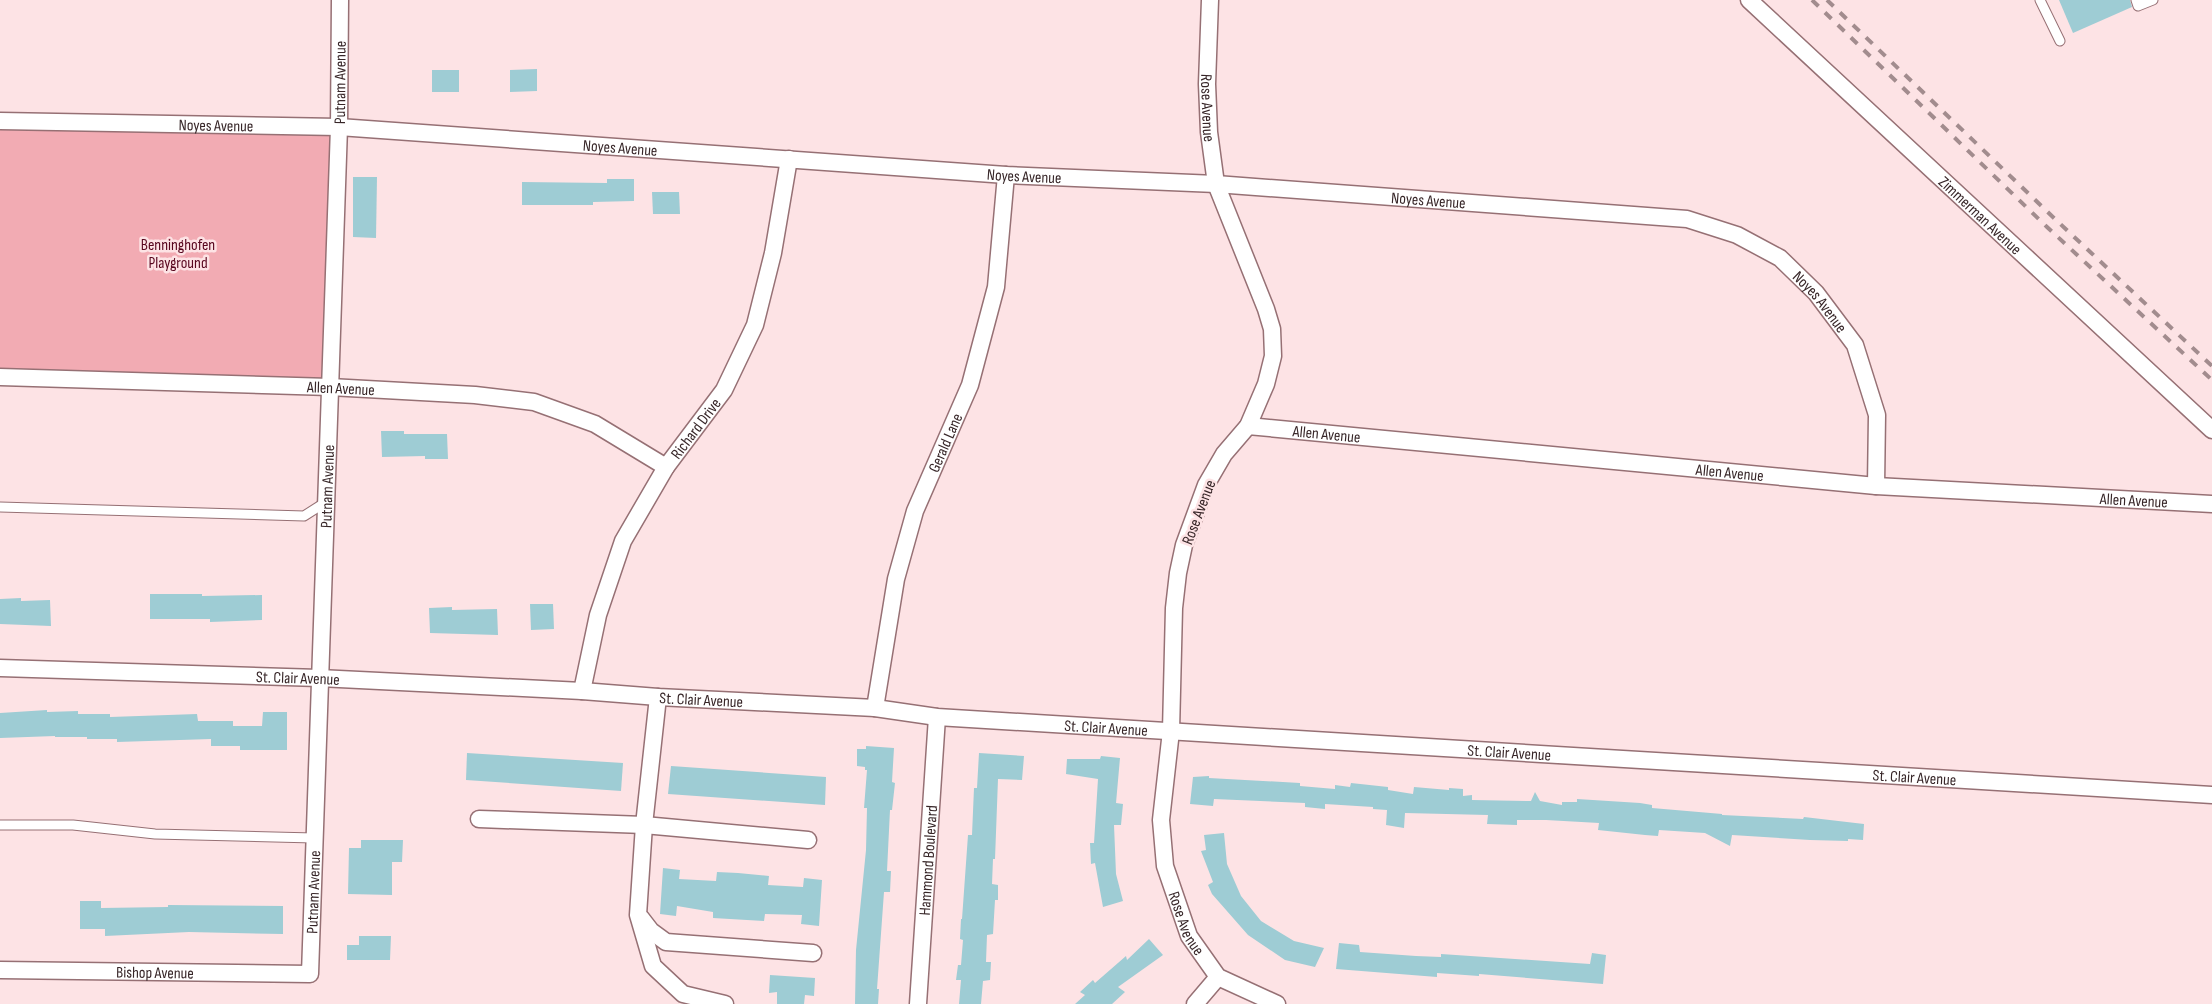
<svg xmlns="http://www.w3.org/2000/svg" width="2212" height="1004" font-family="'Sofia Sans Condensed',sans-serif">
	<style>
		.green { fill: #f2abb3 }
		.building { fill: #9eccd4 }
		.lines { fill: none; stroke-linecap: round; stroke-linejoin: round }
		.service-casing { stroke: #967074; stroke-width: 11 }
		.minor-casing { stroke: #967074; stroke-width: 19 }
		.service { stroke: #fff; stroke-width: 9 }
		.minor { stroke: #fff; stroke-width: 16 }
		.rail { stroke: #a28c8e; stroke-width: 4; stroke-dasharray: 9 9; stroke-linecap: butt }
		.labels { text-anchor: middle; stroke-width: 5; stroke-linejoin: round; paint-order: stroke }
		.street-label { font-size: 16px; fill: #372628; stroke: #fde3e5 }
		.park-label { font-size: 16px; fill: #58061e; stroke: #fde3e5 }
	</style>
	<rect width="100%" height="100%" fill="#fde3e5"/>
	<path class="green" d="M0,121L339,127L330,387L0,377Z"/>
	<g class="building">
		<path d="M2059,0H2130L2132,7L2073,33Z"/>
		<path d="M537,69V91L510,92V70Z"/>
		<rect x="432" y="70" width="27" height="22"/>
		<path d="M353,177H377L376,238L353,237Z"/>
		<path d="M607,179H634V201L593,202V205H522V182L607,183Z"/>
		<path d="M652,192H679L680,214H653Z"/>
		<path d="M381,431H404V434H447L448,459H425V456L382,457Z"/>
		<path d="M150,594H202V596L262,595V620L210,622V619H150Z"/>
		<path d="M21,598V601L50,600L51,626L0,624V599Z"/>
		<path d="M530,604H553L554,629L531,630Z"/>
		<path d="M452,607V610L497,609L498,635L430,633L429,608Z"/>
		<path d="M47,710V712L78,711V714H110V717L197,714L198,721H233V726H262L263,712H287V750H240V746H211V739L117,742V739H87V737H55V736L0,738V713Z"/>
		<path d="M866,746L894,748L892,782L895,783L892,810H890L887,871H891L890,892H884L877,989H879L878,1004H855L856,950L866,850L867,808H864L867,770H865V767L857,766V749H866Z"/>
		<path d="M467,753L623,763L621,791L466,780Z"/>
		<path d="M979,753L1024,756L1022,780L998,779L995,859H993L992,884L998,885V900H995L993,934L987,935L986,962H991L990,980L983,981L981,1004H959L961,980H956L958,965H961L963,940L960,939L961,919H962L968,835H972L974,788H977Z"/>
		<path d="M1101,756L1120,758L1116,803L1123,804L1121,825H1114L1116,874L1123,901L1103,907L1095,863L1091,864L1090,843H1094L1098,779L1066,774L1067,759H1100Z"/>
		<path d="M671,766L826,777L825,805L668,794Z"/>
		<path d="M1209,776V778L1300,783V786L1335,789V785L1350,787L1351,783L1388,787V790L1413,794L1414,787L1449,790V788L1463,789V796L1472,795V800L1531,801L1535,792L1540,801L1562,805V802H1577V799L1640,803L1652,805V808L1722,814V815L1803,819L1804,817L1864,824L1863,840L1848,839V841L1810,840L1732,835L1730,846L1705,833L1659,830L1658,836L1645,835L1598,830L1599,823L1546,820H1517V825L1487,824L1488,815L1405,813L1404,828L1386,825L1387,810L1373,809V807L1325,804V809L1305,807V803L1214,799L1213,806L1190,804L1193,777Z"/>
		<path d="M1224,833L1227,864L1241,896L1261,921L1294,941L1324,948L1315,967L1285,960L1248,935L1212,894L1208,885L1213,882L1201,851L1206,850L1204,835Z"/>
		<path d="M361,840H403L402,862H392V895L348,894L349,848H361Z"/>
		<path d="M663,868L680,870L679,879L716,881L717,872L738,873L769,876L768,885L803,887L804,878L822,880L819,926L801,924L802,915L765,914L764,921L713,918V912L677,906L676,916L660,914Z"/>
		<path d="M80,901H101V908L168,907V905L283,906V934L189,932L105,936V929H80Z"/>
		<path d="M359,936H391L390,960H347V945H359Z"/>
		<path d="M1149,939L1163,955L1118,987L1125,992L1112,1004H1075L1085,995L1080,992L1093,980L1095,983L1126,956L1127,960Z"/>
		<path d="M1339,943L1359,945L1360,952L1416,956L1441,957V954L1590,964L1592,953L1606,955L1603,984L1479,974V976L1437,973V977L1336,969Z"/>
		<path d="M770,975L815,978L814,996L805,995L804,1004H777V992L769,993Z"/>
	</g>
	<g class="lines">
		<defs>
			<g id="service">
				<path d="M2040,0L2060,41"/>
				<path d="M2136,0L2138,6L2153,0"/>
				<path d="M0,507L304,516L326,502"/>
				<path d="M0,825H73L155,834L314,838"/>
			</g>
			<g id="minor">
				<path id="s1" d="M1210,0L1207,84L1209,132L1216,184L1266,309L1272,329L1273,356L1266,384L1248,426L1224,454L1206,485L1184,545L1178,573L1174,608L1171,731L1161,820L1165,866L1189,936L1218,977L1277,1004"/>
				<path id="s2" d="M1749,0L2212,430"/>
				<path id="s3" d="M0,121L339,127L1006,175L1216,184L1687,219L1737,235L1780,258L1816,293L1855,345L1877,415L1876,486"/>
				<path id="s4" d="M0,377L330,387L475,395L534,402L595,424L666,467"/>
				<path id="s5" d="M1248,426L1876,486L2212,504"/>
				<path id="s6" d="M0,668L319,678L582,691L658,697L875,708L937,717L2212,795"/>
				<path id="s7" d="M582,691L598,615L623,541L666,467L724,390L755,325L773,253L789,159"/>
				<path d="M658,697L644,825L638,915L653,966L683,994L725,1004"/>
				<path id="s8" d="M875,708L896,579L915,511L970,385L996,287L1006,175"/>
				<path d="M479,819L644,825L808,840"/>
				<path d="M641,918L651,931L666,942L813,953"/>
				<path id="s9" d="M0,970L310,974L339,127L340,0"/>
				<path id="s10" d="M918,1004L937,717"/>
				<path d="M1195,1004L1218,977"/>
			</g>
		</defs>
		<use href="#service" class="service-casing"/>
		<use href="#minor" class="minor-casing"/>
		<use href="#service" class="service"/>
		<use href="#minor" class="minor"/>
		<g class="rail">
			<path d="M1812,0L2047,227L2212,380"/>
			<path d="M1827,0L2055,219L2212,366"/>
		</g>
	</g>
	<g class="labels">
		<g class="street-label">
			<text dy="6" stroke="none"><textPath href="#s9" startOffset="1202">Putnam Avenue</textPath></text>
			<text dy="6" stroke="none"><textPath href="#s1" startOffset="108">Rose Avenue</textPath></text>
			<text dy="6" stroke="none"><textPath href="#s3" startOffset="216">Noyes Avenue</textPath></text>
			<text dy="6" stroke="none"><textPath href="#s3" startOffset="621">Noyes Avenue</textPath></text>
			<text dy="6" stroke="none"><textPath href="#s3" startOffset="1026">Noyes Avenue</textPath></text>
			<text dy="6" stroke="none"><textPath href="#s3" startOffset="1431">Noyes Avenue</textPath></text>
			<text dy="6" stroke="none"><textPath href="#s2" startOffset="316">Zimmerman Avenue</textPath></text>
			<text dy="6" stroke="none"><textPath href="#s3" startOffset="1851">Noyes Avenue</textPath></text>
			<text dy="6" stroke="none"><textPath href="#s4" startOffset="341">Allen Avenue</textPath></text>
			<text dy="6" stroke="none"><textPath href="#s7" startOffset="290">Richard Drive</textPath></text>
			<text dy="6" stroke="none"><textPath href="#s5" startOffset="79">Allen Avenue</textPath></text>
			<text dy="6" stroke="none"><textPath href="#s8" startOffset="276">Gerald Lane</textPath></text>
			<text dy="6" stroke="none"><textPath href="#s5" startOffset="484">Allen Avenue</textPath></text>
			<text dy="6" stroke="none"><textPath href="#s9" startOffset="798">Putnam Avenue</textPath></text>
			<text dy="6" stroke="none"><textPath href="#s5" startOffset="889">Allen Avenue</textPath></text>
			<text transform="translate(1198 512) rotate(-69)" y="6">Rose Avenue</text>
			<text dy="6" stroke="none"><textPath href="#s6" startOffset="298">St. Clair Avenue</textPath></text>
			<text dy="6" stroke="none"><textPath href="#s6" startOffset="702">St. Clair Avenue</textPath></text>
			<text dy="6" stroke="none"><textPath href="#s6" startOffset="1108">St. Clair Avenue</textPath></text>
			<text dy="6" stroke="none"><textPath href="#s6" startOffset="1512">St. Clair Avenue</textPath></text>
			<text dy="6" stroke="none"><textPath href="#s6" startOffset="1918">St. Clair Avenue</textPath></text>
			<text dy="6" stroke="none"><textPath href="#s10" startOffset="144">Hammond Boulevard</textPath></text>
			<text dy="6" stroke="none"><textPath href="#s9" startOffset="392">Putnam Avenue</textPath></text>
			<text dy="6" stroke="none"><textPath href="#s1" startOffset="962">Rose Avenue</textPath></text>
			<text dy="6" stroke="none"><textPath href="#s9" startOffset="155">Bishop Avenue</textPath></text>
		</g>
		<g class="park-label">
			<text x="178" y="250">Benninghofen<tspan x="178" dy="18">Playground</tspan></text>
		</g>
	</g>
</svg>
